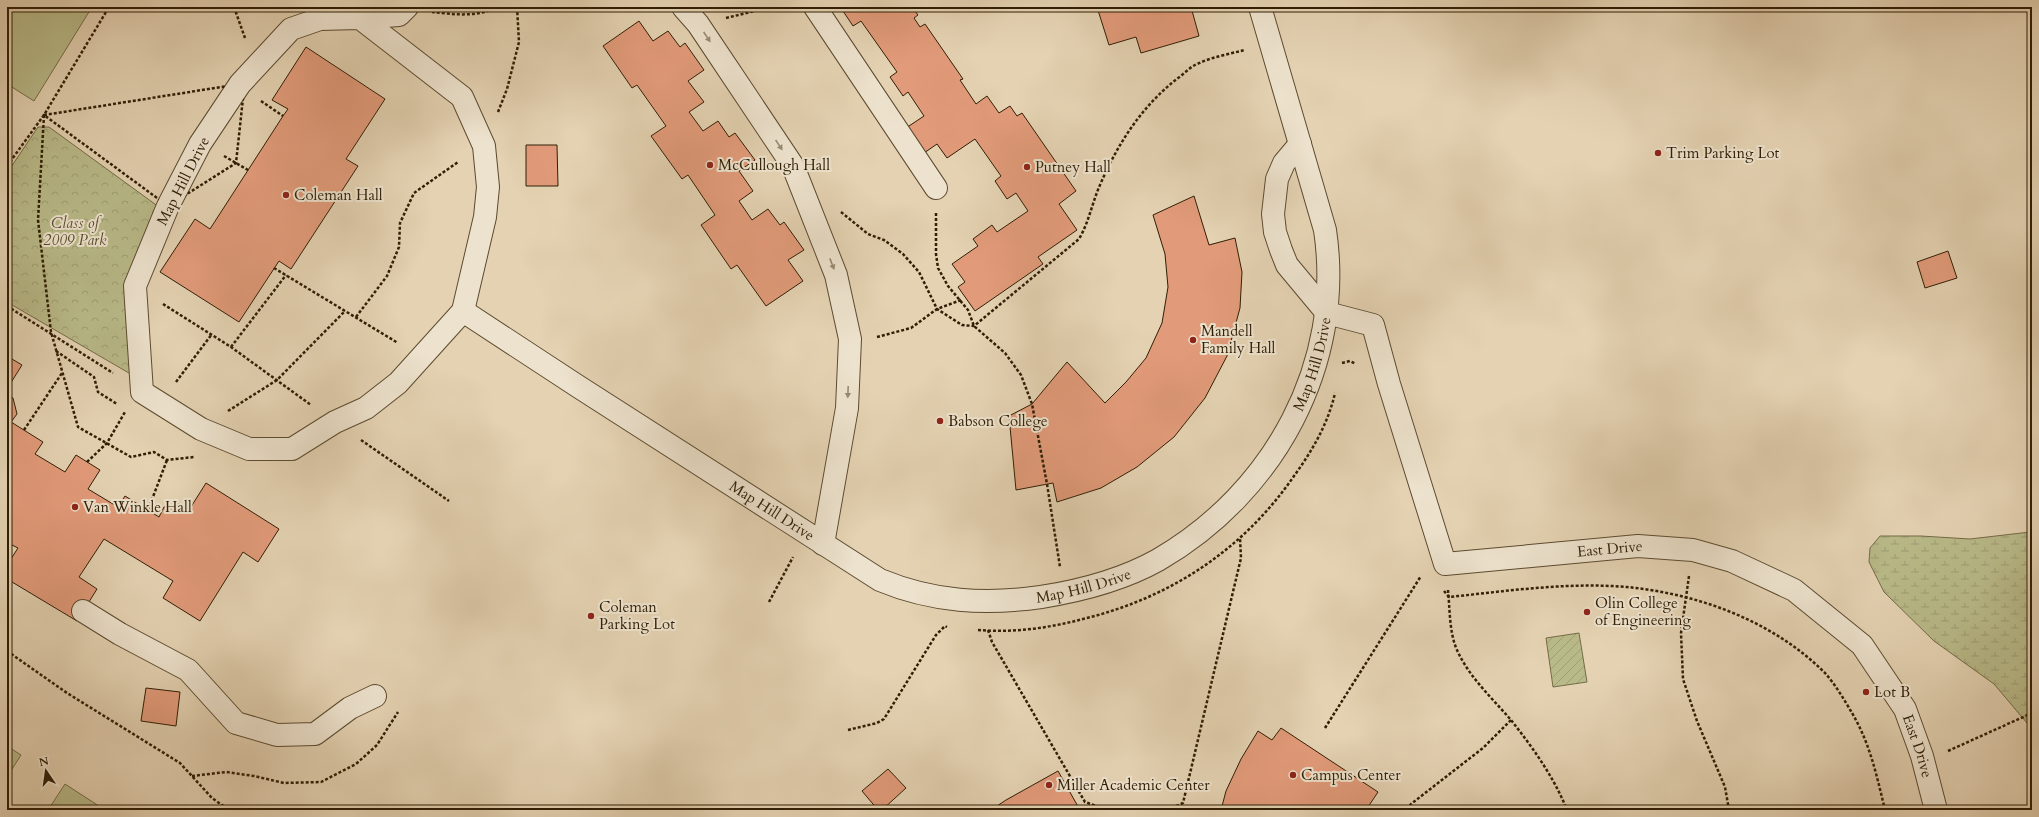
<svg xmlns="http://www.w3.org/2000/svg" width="2039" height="817" font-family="Cardo,serif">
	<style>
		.grass { fill: #b9ba89; stroke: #746c47 }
		.wetland { fill: url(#wetland-marsh); stroke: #746c47 }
		.park { fill: url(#park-crowns); stroke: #746c47 }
		.garden { fill: url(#garden-furrows); stroke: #746c47 }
		.building { fill: #e29b7a; stroke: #2f1e05 }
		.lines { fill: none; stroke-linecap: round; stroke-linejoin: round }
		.minor-casing { stroke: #5c4b30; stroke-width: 24 }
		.path { stroke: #2f1e05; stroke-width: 2.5; stroke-dasharray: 3 2; stroke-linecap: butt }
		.minor { stroke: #ede2cd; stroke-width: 22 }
		.oneway { fill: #988a73 }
		.poi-dot { fill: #8f2418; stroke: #ede2cd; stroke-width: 1.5 }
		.labels { text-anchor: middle; stroke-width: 4; stroke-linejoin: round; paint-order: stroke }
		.poi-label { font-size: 15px; fill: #2f1e05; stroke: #ede2cd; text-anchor: start }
		.street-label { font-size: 15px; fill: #2f1e05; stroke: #ede2cd }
		.park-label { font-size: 15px; font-style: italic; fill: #584d2d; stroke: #ede2cd }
	</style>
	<defs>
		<pattern id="wetland-marsh" width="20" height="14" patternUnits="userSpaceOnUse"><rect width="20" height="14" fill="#b9ba89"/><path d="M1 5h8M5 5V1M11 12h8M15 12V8" fill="none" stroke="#9f9f75"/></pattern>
		<pattern id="park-crowns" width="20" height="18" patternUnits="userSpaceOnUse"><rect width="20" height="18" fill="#b9ba89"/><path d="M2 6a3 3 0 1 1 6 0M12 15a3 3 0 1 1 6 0" fill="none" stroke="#9f9f75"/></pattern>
		<pattern id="garden-furrows" width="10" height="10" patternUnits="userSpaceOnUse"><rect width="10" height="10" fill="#b9ba89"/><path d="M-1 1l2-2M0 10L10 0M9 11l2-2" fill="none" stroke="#9f9f75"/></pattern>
	</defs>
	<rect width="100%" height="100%" fill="#e4d2b2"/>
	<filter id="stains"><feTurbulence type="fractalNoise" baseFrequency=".005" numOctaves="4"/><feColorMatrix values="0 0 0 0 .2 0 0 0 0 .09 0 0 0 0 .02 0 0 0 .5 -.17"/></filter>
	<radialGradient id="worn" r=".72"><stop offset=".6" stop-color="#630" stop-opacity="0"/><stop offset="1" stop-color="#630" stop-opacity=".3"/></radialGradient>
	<g class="grass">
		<path d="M14,7H92L34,101L7,84V19Z"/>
		<path d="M7,746L21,755L7,777Z"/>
		<path d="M65,784L105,810H48Z"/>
	</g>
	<path class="wetland" d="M2030,532H2032V729L1994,684L1934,641L1884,592L1869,562L1870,548L1880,536H1921L1970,539Z"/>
	<path class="park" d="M38,127H49L159,207L125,286L134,376L7,302V173Z"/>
	<path class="garden" d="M1579,633L1587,682L1553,687L1546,638Z"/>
	<g class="building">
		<path d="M843,7H912L918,15L914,18L920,27L925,24L963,79L960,80L976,104L987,96L999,113L1010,106L1017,116L1022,113L1076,191L1059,204L1077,230L1038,257L1043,264L975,311L958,287L965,282L952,264L978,246L973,239L992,225L997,232L1028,211L1016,193L1007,199L995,181L1001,176L975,139L947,158L937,144L924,153L906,128L924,116L908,92L903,96L890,77L897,72L861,21L853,26L841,8Z"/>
		<path d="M1097,7H1191L1199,36L1141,53L1136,37L1109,45Z"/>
		<path d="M639,21L653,41L668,31L680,47L685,43L704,70L688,81L704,102L689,112L703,131L718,121L729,137L735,133L755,160L739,171L753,191L739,201L752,220L768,209L780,225L784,222L804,250L788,260L803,281L766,306L737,265L731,269L701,225L715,215L688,175L682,179L651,136L666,126L637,85L632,88L603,46Z"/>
		<path d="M306,47L385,99L346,159L358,166L291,269L279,261L239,322L160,272L195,219L210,229L283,116L288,109L272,100Z"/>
		<path d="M526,145H557L558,186H526Z"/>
		<path d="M1194,196L1209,245L1235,238L1242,272L1240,308L1227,356L1205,398L1174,437L1137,467L1101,488L1057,502L1053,483L1016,490L1009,416L1032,404L1067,362L1105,403L1126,382L1146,358L1162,323L1168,287L1165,254L1153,215Z"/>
		<path d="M1948,251L1957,278L1925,288L1917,262Z"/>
		<path d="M7,356L22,365L7,389Z"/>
		<path d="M7,394L13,398L17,414L11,422L43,442L35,454L65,472L76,455L100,470L88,489L118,507L125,496L159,517L164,507L179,504L189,510L206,483L279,529L258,562L243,552L200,621L163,598L173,581L104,539L79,577L97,589L77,621L7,579V565L18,548L8,543L7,537V525L10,519L7,517Z"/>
		<path d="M146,688L180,692L176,726L141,721Z"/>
		<path d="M1281,728L1378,792L1366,810H1221L1226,791L1241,759L1258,731L1272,740Z"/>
		<path d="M888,769L906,788L882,810H878L862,791Z"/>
		<path d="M1058,771L1080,810H991L1006,800Z"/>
	</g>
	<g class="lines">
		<defs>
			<g id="minor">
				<path d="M683,7L698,24L793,166L836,275L850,339L847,408L823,544"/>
				<path d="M815,7L936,188"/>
				<path d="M360,18L462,97L484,146L488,187L485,217L463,311L398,383L366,408L335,422L292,449H249L201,429L142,392L135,286L168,206L200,144L240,84L291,29L320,19Z"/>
				<path d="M360,18L399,15L407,7"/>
				<path id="s1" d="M1300,144L1284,163L1277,179L1273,214L1275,232L1281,250L1287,265L1327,313L1373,325L1389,384L1445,564L1638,546L1693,550L1732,561L1794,590L1862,645L1905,709L1922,756L1936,810"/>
				<path id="s2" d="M463,311L579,387L880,580C933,602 985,605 1041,597C1079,591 1124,579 1158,560C1274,493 1345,364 1325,230L1260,7"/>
				<path d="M83,611L120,634L188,670L236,723L277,735L315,734L350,708L375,696"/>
			</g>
		</defs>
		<use href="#minor" class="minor-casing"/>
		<g class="path">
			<path d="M234,7L245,38"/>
			<path d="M432,12C451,14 478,18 496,7"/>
			<path d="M726,18L771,7"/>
			<path d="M240,84L244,89L236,163L168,206L44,115Z"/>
			<path d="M261,101L283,116"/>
			<path d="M498,112L507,89L519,42L517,7"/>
			<path d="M44,115L38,220L51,332L78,427L131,457L154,452L167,460L194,457"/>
			<path d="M224,156L248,170"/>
			<path d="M7,166L44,115L109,7"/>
			<path d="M841,212L868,234L884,240L903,254L919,272L937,309L962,325L974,326L1079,239C1089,222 1092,203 1100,185C1118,143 1142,106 1178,78C1184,74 1189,68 1195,65C1211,57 1229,54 1245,50"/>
			<path d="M936,213V254L938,268L948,286L968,310L974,326L1005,353L1021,375L1032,404L1047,484L1060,567"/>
			<path d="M274,268L398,343"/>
			<path d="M163,304L231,347L311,405"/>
			<path d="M7,306L113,373"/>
			<path d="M356,317L387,276L399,247L400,223L414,193L458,162"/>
			<path d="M877,337L911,328L937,309L961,300"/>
			<path d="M231,347L286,275"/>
			<path d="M56,351L94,377L98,392L117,404"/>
			<path d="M1342,363L1350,361L1356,364"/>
			<path d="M176,382L212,334"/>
			<path d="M228,411L277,380L345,311"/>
			<path d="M24,430L62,373"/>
			<path d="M361,440L449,501"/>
			<path d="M87,462L107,443L125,412"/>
			<path d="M148,510L167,460"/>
			<path d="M1689,576L1681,633L1683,679L1697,721L1725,787L1729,810"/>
			<path d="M1448,590C1450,609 1449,632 1457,650C1469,677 1492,698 1511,720C1533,748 1554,777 1567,810"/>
			<path d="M1444,591L1449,597C1508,591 1567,582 1627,587C1699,594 1773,621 1825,673C1835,684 1845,701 1852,713C1870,743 1877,777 1885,810"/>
			<path d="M769,602L793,557"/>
			<path d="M978,630C1013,633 1049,628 1083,619C1170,598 1243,550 1294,476C1312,451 1328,424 1335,393"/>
			<path d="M988,630L992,642L1085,802L1108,810"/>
			<path d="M7,651L67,693L180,763L212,798L229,810"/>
			<path d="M1325,728L1421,576"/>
			<path d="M848,730L877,723L884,719L936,635L945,626L947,627"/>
			<path d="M1948,751L2032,713"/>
			<path d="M192,776L226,772L254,776L284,783L321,782L356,764L377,745L398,712"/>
			<path d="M1167,810L1183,803L1241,558L1240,538"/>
			<path d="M1407,810L1411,804L1483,748L1511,720"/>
		</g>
		<use href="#minor" class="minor"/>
	</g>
	<defs><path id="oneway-solid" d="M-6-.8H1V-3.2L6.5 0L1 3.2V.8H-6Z"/></defs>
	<g class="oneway">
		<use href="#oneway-solid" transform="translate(707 37) rotate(56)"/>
		<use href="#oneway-solid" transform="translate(779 145) rotate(56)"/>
		<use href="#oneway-solid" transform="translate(832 264) rotate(69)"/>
		<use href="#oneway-solid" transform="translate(848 392) rotate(92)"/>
	</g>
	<g class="poi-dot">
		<circle cx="1658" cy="153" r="4"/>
		<circle cx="710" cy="165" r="4"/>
		<circle cx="1027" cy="167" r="4"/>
		<circle cx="286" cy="195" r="4"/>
		<circle cx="1193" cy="340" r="4"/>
		<circle cx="940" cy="421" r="4"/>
		<circle cx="75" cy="507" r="4"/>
		<circle cx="1587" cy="612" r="4"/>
		<circle cx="591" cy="616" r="4"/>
		<circle cx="1866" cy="692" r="4"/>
		<circle cx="1293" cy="775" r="4"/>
		<circle cx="1049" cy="785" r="4"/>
	</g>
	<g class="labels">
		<g class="poi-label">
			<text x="1666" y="158">Trim Parking Lot</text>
			<text x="718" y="170">McCullough Hall</text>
			<text x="1035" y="172">Putney Hall</text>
			<text x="294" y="200">Coleman Hall</text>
			<text x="1201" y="336">Mandell<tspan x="1201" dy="17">Family Hall</tspan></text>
			<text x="948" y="426">Babson College</text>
			<text x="83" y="512">Van Winkle Hall</text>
			<text x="1595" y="608">Olin College<tspan x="1595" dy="17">of Engineering</tspan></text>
			<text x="599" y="612">Coleman<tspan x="599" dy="17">Parking Lot</tspan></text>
			<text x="1874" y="697">Lot B</text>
			<text x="1301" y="780">Campus Center</text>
			<text x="1057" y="790">Miller Academic Center</text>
		</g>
		<g class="street-label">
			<text transform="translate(183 181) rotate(-63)" y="5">Map Hill Drive</text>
			<text dy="5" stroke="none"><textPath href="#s2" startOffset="1040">Map Hill Drive</textPath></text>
			<text dy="5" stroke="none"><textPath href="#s2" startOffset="368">Map Hill Drive</textPath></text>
			<text dy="5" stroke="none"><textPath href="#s1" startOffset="656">East Drive</textPath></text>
			<text dy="5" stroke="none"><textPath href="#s2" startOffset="704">Map Hill Drive</textPath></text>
			<text dy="5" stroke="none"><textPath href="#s1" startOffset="1052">East Drive</textPath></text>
		</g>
		<g class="park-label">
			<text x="75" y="228">Class of<tspan x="75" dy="17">2009 Park</tspan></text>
		</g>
	</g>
	<rect width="2039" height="817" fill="none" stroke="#e4d2b2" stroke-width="24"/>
	<rect x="8" y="8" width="2023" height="801" fill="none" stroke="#2f1e05" stroke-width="2"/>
	<rect x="12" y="12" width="2015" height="793" fill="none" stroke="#2f1e05"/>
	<g transform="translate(46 771) rotate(347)" stroke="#ede2cd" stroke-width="3" paint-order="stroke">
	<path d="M0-3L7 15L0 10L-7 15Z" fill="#2f1e05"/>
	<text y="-6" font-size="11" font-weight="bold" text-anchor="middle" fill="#2f1e05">N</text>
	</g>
	<rect width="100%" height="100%" filter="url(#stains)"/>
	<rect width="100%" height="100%" fill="url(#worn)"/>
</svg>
